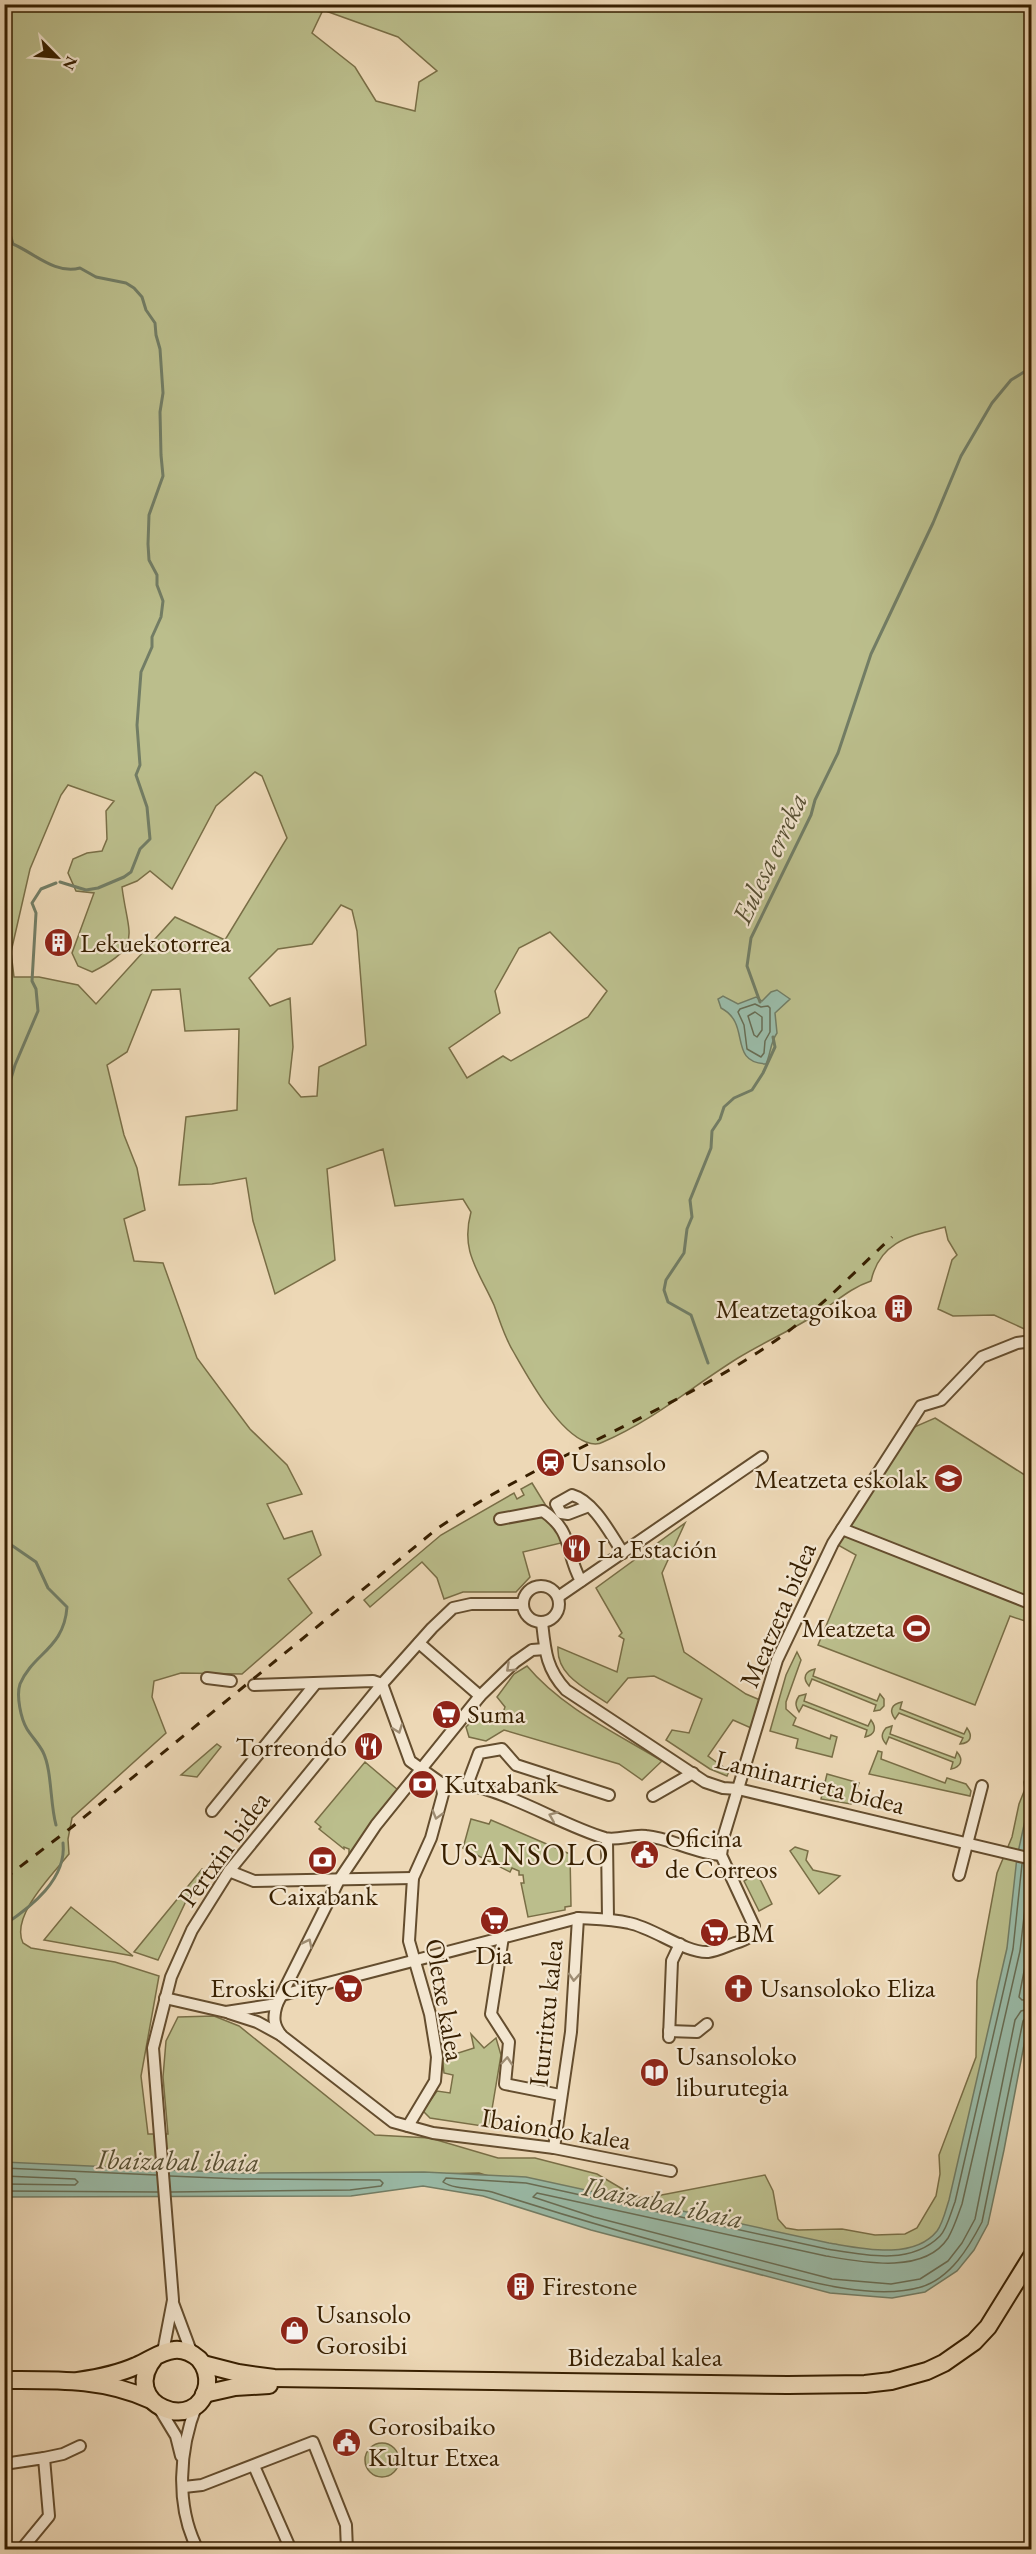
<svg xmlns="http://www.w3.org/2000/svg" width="1036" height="2554" font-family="'EB Garamond',serif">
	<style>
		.green { fill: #bbbe8c; stroke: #796e46; stroke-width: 1.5; fill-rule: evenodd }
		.water { fill: #9abba8; stroke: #727d65; stroke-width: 1.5 }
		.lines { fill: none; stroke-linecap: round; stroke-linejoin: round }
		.shore { stroke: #686d54; stroke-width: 1.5 }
		.stream { stroke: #727d65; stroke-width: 3 }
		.minor-casing { stroke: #644d2e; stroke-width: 14 }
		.trunk-casing { stroke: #371f00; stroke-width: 20 }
		.minor { stroke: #f3e6d0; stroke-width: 10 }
		.trunk { stroke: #edd8b6; stroke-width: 16 }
		.rail { stroke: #371f00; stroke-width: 3; stroke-dasharray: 10 10; stroke-linecap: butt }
		.oneway { stroke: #9e8c72 }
		.labels { text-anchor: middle; stroke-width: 4.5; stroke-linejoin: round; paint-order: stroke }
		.poi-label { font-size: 27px; fill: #371f00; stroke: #f3e6d0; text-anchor: start }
		.street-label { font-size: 27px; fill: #371f00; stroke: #f3e6d0 }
		.water-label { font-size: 28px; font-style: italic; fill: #554e32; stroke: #f3e6d0 }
		.quarter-label { font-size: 30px; letter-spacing: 1.5px; fill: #371f00; stroke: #f3e6d0 }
	</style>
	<rect width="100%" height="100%" fill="#edd8b6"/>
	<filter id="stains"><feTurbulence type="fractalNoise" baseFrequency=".00333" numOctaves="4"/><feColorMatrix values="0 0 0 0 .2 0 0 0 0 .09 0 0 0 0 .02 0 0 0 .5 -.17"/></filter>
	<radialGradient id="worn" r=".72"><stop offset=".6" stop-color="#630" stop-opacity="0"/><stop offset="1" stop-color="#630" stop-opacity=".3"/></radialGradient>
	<g class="green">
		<path d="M5,5H1031V1332L994,1315L953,1316L938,1309L952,1260L957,1255L948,1240L945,1227C910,1236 880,1241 871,1281C850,1288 836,1302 817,1314C792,1330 764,1342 738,1358C693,1386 652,1421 603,1442C598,1445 591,1444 586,1442C557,1431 528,1377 513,1351C504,1336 500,1321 494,1305C479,1271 460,1252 471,1212L463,1199L395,1206L383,1149L327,1169L335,1260L275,1294L253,1221L246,1178L212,1184L179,1185L186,1117L237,1110L239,1029L185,1031L180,989L152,990L127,1052L107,1065L124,1135L137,1168L145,1210L124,1219L134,1261L163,1263L197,1358L250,1429L287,1465L302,1494L267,1504L284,1539L312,1531L321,1555L288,1579L312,1613L242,1674L181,1673L154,1681L152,1697L166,1733L72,1818L68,1839L69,1854C53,1874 10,1916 23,1943L31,1948L115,1962L159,1976L141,2076L148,2134H168L163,2077L166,2041L178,2017L214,2016L239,2026L375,2135L430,2138L498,2158H535L597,2174L636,2197L646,2198L765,2175L773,2191L778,2219L786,2228L798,2230L842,2229L875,2235L905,2234L917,2228L936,2196L940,2174L939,2155L976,2057L977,1981L997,1873L1012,1837L1019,1804L1025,1789L1024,1782L1031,1765V1982L957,2264L765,2262L479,2173L126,2181L5,2167ZM323,10L398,37L437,71L419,82L415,111L376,101L355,67L312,33ZM255,772L262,776L287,838L225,940L175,917L96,1004L78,985L39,977H14L11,952L30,869L61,795L68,785L114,801L106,811L107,839L102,851L87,853L73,859L68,873L76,891L94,893L72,953L78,966L92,972C144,946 128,936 122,887L137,881L150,871L172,889L216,806ZM341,905L352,910L357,931L366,1045L319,1067L317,1096L301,1097L289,1083L293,1047L290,998L270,1006L249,978L278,949L312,944ZM550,932L607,991L588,1017L511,1061L503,1056L467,1078L449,1048L500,1013L495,991L519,948Z"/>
		<path d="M935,1418L1031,1479V1623L1010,1616L975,1705L818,1645L856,1555L838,1545L912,1428Z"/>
		<path d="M532,1483L559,1527L561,1543L523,1552L530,1577L516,1592H463L444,1599L437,1578L422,1562L370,1607L364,1600L441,1535L514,1493L517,1499L524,1495L521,1489Z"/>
		<path d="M685,1523L662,1573L684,1652L746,1694L760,1700L751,1728L733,1720L708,1756L729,1771L727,1776L710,1769L666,1740L672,1730L689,1733L702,1699L654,1676L628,1678L607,1703C587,1689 556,1676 558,1647L617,1672L624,1639L619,1636L622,1633L596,1588Z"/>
		<path d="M797,1652L801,1660L786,1702V1709L796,1718L793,1725L830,1739L831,1735L837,1737L832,1757L796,1748L798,1739L770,1731L786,1675Z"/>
		<path d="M527,1666C562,1708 616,1733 662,1761L642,1780L619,1764L504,1730L486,1741L469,1737L466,1727L478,1715L483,1721L489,1724L501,1719L505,1707L497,1697L514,1674Z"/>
		<path d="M815,1669L813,1676L877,1701L880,1694L884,1699V1706L880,1710L874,1711L876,1705L812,1679L809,1686C802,1678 805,1671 815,1669Z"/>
		<path d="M806,1694L804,1701L868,1726L871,1720C877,1728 875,1735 865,1737L867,1730L803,1705L799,1712C795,1705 795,1702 799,1696Z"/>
		<path d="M902,1702L900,1709L964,1734L967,1728C973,1736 971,1743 960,1744L963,1738L899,1713L895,1719C889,1711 891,1704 902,1702Z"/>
		<path d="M892,1726L890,1734L955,1758L957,1752C964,1760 961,1767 951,1769L953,1762L889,1737L886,1744C881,1738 881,1734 886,1728Z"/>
		<path d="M217,1744L221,1747L197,1777L181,1775Z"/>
		<path d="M878,1751L882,1752L881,1759L945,1783L947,1778L966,1784L971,1791L970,1796L869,1774Z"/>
		<path d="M365,1762L398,1790L397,1795L349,1854V1849L344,1847V1849L319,1829L321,1827L315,1822Z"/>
		<path d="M827,1774L859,1783L851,1804L821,1799Z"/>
		<path d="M471,1819L489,1824L491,1820L570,1854L571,1906L565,1907V1910L528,1917L521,1883H524L523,1875H519V1871L512,1868L510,1872L463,1848Z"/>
		<path d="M795,1847L808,1851L806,1860L813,1870L840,1876L819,1894L790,1851Z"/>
		<path d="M202,1869L206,1872L188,1897L158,1960L134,1952Z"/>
		<path d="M757,1873L772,1904L759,1911L744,1881Z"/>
		<path d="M71,1907L133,1956L44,1940Z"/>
		<path d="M471,2034L484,2048L496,2038L501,2055L489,2127L430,2118L423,2111L437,2091L450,2093L453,2075L444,2073L442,2054L452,2055L474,2048Z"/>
		<circle cx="382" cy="2460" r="17"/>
	</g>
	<g class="water">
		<path d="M777,990L790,999L775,1013L777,1033C770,1043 771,1053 766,1064C727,1062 752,1024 721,1008L718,999L723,996L738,1004L756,997L762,1001L771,992Z"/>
		<path d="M1031,1793V2008L1004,2150L988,2224L974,2250L957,2271L925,2292L892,2298L830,2293L591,2230L483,2196L423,2186L351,2196L5,2197L4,2162L240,2173L424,2172L526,2177L829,2243C860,2248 913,2261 937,2231C943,2223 946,2209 949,2200L1007,1948L1017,1857Z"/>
	</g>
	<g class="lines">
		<g class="shore">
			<path d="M755,1004L761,1007L768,1006L770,1008V1032L765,1041L764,1053L761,1057L747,1049L744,1025L738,1012L740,1009Z"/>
			<path d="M755,1012L762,1017V1030L757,1037L754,1035L748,1016Z"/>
			<path d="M1022,1864L1013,1949L955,2202C951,2212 947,2229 940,2236C910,2266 864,2255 827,2249L526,2183L446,2178L443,2182C455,2190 477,2188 492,2192C572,2218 652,2241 733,2262C786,2275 868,2303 921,2287C951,2278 969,2247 982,2222L1023,2021L1026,2017L1032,2016"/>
			<path d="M1030,1865L1020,1951L962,2204C958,2215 954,2228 948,2238C924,2275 861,2262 826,2256L537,2193L533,2197L594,2217L832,2279L891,2284L920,2279L948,2261L962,2243L975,2219L1015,2020L1021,2011L1032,2008"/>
			<path d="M1032,1931L1019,1997L1022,2000L1032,1999"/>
			<path d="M4,2168L156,2175"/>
			<path d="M4,2176L75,2179L78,2182L75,2185L4,2184"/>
			<path d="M170,2176L240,2179L380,2180L383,2183L381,2186L350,2190L171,2192"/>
			<path d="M4,2191L158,2192"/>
		</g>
		<g class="stream">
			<path d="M4,200L7,205L5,214"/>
			<path d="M4,215L13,244C34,253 56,275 80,268L96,277L126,283L134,288L142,297L146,310L155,323L156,335L160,349L163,393L160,412L161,455L163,476L149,515L148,544L149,560L157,575V585L163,601L161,617L152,637V647L141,672L137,725L140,765L136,775L147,807L150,839L140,849L131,872L124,877L98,888L86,890L60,882"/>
			<path d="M760,1002L747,966L751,938L811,815L815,800L838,753L871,654L933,523L961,456L992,403L1011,380L1032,367"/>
			<path d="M4,1102L15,1065L38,1011L36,989L32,981L36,913L32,903L41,889L56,883"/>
			<path d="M708,1363L691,1315L668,1302L664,1290L666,1280L684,1253L687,1229L692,1217L690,1200L711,1148L712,1131L720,1119L724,1107L734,1098L752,1090L763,1073L775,1047L773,1037"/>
			<path d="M4,1540L36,1562L48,1588L67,1607C64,1649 33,1653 20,1684C16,1696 21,1719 27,1729C32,1737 39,1744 43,1752C52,1770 50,1804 56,1825"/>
			<path d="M4,1925C31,1907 67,1879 63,1843"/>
		</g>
		<defs>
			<g id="minor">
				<path d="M589,1506L568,1514L561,1513L556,1504L572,1495C594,1501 611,1535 623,1553"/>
				<path d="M500,1519L543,1511C574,1532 565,1553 581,1581"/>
				<path d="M842,1529L1032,1604"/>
				<circle cx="541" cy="1604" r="18"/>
				<path d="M558,1597L762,1457"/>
				<path d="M542,1622C545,1650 546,1669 566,1690L705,1782L723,1788L738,1789L1032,1859"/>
				<path d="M419,1643L480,1696"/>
				<path d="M545,1649L532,1650L515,1662L480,1696L376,1825L339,1880L277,2004C273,2017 273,2025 282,2036L393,2122L433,2133L554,2148L671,2171"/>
				<path d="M207,1678L231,1681"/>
				<path d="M254,1685L373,1681L382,1684L410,1761L441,1783L443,1794L431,1838L413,1878L409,1941L430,2014L437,2057L435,2081L408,2126"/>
				<path d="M441,1783C494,1780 554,1823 605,1838C617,1841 633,1834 646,1836C670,1838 694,1853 721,1855"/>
				<path d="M467,1785L479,1753L502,1749L516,1765L609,1795"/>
				<path d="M653,1796L693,1773"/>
				<path d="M212,1811L316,1683"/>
				<path d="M607,1839L608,1919"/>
				<path d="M229,1871L254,1881L413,1878"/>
				<path d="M959,1875L982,1786"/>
				<path d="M503,1937L491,2014L509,2042L505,2084L560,2095"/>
				<path d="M282,1995L578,1918C595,1919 612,1919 629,1923C654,1928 685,1953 708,1952C717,1951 727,1946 735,1943C745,1940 752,1938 754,1926L721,1855L724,1835L777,1660L833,1543L921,1406L941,1400L982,1357L1017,1343L1032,1341"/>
				<path d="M165,1998L226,2012L277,2004"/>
				<path d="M229,2013L257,2022L281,2035"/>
				<path d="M669,2031L697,2032L707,2024"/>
				<path d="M669,2037L672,1961L680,1944"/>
				<path d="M554,2148L571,2032L578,1918"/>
				<path d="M173,2303L192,2354"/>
				<path d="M163,2352L173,2300L153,2048L171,1977L192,1930L229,1871L382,1684L432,1628L453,1608L471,1604H523"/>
				<path d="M197,2404C179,2449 175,2506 198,2550"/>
				<path d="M159,2408L176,2436L181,2456"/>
				<path d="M44,2458L63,2454L80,2446"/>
				<path d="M4,2464L44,2458L49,2516L21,2550"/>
				<path d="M254,2466L291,2550"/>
				<path d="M184,2487L202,2485L313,2442L346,2525L347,2550"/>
				<path d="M498,2550H503"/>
			</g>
			<g id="trunk">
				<path d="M203,2364L238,2373L274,2378L788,2385L865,2384L891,2381L927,2371L944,2363L974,2342L988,2327L1032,2256"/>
				<path d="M4,2380C55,2380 104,2378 151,2400"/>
				<path d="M78,2381C98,2378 118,2374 136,2366C149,2361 161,2351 174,2350C183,2349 192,2353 199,2359C205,2366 208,2376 207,2385C199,2437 116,2404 155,2357"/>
				<path d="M204,2394L235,2387L269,2385"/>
			</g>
		</defs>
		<use href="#minor" class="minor-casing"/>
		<use href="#trunk" class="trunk-casing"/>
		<use href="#minor" class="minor"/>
		<use href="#trunk" class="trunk"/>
		<path class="rail" d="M4,1879L72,1827L438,1528C544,1457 667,1414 772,1343C816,1313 853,1273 892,1237"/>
	</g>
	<defs><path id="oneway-chevron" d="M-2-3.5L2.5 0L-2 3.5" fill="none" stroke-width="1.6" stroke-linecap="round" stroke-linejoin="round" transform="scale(1.5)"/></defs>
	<g class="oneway">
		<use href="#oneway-chevron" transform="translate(510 1668) rotate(137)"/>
		<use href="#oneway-chevron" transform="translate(398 1729) rotate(70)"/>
		<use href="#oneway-chevron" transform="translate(437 1815) rotate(106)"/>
		<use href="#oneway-chevron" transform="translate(553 1816) rotate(-158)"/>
		<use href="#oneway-chevron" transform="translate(308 1943) rotate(-64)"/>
		<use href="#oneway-chevron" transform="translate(574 1977) rotate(94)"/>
		<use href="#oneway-chevron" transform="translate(507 2061) rotate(-85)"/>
	</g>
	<defs>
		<symbol id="building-disc" viewBox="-11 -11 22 22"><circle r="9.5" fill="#8f2418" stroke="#f3e6d0"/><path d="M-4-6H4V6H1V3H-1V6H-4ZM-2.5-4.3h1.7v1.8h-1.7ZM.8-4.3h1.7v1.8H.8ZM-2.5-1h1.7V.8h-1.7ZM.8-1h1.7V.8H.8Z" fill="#fff"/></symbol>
		<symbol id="station-disc" viewBox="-11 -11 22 22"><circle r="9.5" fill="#8f2418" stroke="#f3e6d0"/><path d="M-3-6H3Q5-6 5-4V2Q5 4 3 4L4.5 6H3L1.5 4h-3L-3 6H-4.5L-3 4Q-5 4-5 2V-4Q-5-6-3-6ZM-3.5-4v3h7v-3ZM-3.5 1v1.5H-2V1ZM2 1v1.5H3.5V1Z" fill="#fff"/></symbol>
		<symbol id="school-disc" viewBox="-11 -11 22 22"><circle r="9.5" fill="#8f2418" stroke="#f3e6d0"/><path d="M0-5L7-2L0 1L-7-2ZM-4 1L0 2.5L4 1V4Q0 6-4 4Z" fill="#fff"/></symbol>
		<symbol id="restaurant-disc" viewBox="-11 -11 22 22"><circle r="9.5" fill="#8f2418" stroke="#f3e6d0"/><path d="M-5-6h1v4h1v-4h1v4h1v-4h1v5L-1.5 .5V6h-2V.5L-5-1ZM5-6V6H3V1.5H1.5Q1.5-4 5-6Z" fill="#fff"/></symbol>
		<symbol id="stadium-disc" viewBox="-11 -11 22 22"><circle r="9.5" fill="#8f2418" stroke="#f3e6d0"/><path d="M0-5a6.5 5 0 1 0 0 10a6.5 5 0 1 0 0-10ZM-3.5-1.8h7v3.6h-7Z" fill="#fff"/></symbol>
		<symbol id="supermarket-disc" viewBox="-11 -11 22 22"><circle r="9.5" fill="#8f2418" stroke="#f3e6d0"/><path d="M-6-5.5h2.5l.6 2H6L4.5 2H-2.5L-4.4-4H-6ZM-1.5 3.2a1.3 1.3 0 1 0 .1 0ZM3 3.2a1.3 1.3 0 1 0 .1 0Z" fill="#fff"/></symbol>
		<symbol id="bank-disc" viewBox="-11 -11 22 22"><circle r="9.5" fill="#8f2418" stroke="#f3e6d0"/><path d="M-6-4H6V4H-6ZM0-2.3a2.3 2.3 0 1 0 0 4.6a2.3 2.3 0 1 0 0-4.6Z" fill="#fff"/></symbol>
		<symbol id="civic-disc" viewBox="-11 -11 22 22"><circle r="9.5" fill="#8f2418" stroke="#f3e6d0"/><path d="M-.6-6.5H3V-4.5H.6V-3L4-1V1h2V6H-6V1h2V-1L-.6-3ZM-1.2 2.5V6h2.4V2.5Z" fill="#fff"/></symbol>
		<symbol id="church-disc" viewBox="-11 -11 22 22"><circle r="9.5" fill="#8f2418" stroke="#f3e6d0"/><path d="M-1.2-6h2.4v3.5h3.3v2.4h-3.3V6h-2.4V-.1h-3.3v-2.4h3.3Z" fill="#fff"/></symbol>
		<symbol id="library-disc" viewBox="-11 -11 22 22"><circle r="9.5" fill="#8f2418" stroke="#f3e6d0"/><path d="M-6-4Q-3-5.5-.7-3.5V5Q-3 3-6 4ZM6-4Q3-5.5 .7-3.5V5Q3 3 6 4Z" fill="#fff"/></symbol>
		<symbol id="shop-disc" viewBox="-11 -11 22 22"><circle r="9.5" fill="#8f2418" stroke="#f3e6d0"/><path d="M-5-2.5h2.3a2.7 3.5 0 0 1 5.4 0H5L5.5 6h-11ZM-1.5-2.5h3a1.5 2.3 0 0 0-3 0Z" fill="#fff"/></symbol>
	</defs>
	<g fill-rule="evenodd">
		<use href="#building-disc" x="42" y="926" width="33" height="33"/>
		<use href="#building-disc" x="882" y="1292" width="33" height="33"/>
		<use href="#station-disc" x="534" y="1446" width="33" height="33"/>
		<use href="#school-disc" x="932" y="1462" width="33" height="33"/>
		<use href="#restaurant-disc" x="560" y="1532" width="33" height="33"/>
		<use href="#stadium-disc" x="900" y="1612" width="33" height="33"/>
		<use href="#supermarket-disc" x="430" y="1698" width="33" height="33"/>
		<use href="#restaurant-disc" x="352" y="1730" width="33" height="33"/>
		<use href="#bank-disc" x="406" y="1768" width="33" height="33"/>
		<use href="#civic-disc" x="628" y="1838" width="33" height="33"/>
		<use href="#bank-disc" x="306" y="1844" width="33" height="33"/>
		<use href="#supermarket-disc" x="478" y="1904" width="33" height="33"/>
		<use href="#supermarket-disc" x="698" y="1916" width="33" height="33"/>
		<use href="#supermarket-disc" x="332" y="1972" width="33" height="33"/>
		<use href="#church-disc" x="722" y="1972" width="33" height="33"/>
		<use href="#library-disc" x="638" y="2056" width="33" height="33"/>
		<use href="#building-disc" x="504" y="2270" width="33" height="33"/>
		<use href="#shop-disc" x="278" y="2314" width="33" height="33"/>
		<use href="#civic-disc" x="330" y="2426" width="33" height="33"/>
	</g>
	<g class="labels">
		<g class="poi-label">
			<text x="80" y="952">Lekuekotorrea</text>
			<text x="877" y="1318" text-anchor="end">Meatzetagoikoa</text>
			<text x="571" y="1471">Usansolo</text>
			<text x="928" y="1488" text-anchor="end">Meatzeta eskolak</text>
			<text x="597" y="1558">La Estación</text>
			<text x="895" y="1637" text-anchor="end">Meatzeta</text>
			<text x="467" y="1723">Suma</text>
			<text x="347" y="1756" text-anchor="end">Torreondo</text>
			<text x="444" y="1793">Kutxabank</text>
			<text x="665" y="1847">Oficina<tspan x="665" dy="31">de Correos</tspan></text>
			<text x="323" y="1905" text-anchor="middle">Caixabank</text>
			<text x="735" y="1942">BM</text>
			<text x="494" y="1964" text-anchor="middle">Dia</text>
			<text x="327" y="1997" text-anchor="end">Eroski City</text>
			<text x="760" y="1997">Usansoloko Eliza</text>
			<text x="676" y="2065">Usansoloko<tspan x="676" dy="31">liburutegia</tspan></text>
			<text x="542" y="2295">Firestone</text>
			<text x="316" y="2323">Usansolo<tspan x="316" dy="31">Gorosibi</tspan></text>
			<text x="368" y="2435">Gorosibaiko<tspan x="368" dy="31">Kultur Etxea</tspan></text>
		</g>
		<g class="street-label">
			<text transform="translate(778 1615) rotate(-67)" y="9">Meatzeta bidea</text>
			<text transform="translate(810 1782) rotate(14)" y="9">Laminarrieta bidea</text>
			<text transform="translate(224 1849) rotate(-54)" y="9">Pertxin bidea</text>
			<text transform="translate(445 2000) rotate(80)" y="9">Oletxe kalea</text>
			<text transform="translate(546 2013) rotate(-84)" y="9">Iturritxu kalea</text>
			<text transform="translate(556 2129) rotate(9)" y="9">Ibaiondo kalea</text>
			<text x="645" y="2366">Bidezabal kalea</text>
		</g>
		<g class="water-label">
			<text transform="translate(769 858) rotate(-65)" y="10">Eulesa erreka</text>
			<text transform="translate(178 2160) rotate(1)" y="10">Ibaizabal ibaia</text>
			<text transform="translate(663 2202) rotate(12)" y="10">Ibaizabal ibaia</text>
		</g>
		<g class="quarter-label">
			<text x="525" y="1865">USANSOLO</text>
		</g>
	</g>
	<rect width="1036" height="2554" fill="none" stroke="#edd8b6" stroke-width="24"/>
	<rect x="6" y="6" width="1024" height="2542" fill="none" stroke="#371f00" stroke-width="3"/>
	<rect x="12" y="12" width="1012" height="2530" fill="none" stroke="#371f00" stroke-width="1.5"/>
	<g transform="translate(57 57) rotate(115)" stroke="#f3e6d0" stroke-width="4.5" paint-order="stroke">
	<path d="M0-4.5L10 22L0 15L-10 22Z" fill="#371f00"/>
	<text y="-9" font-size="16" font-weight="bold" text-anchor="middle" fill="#371f00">N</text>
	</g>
	<rect width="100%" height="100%" filter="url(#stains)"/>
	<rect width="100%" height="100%" fill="url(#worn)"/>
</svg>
